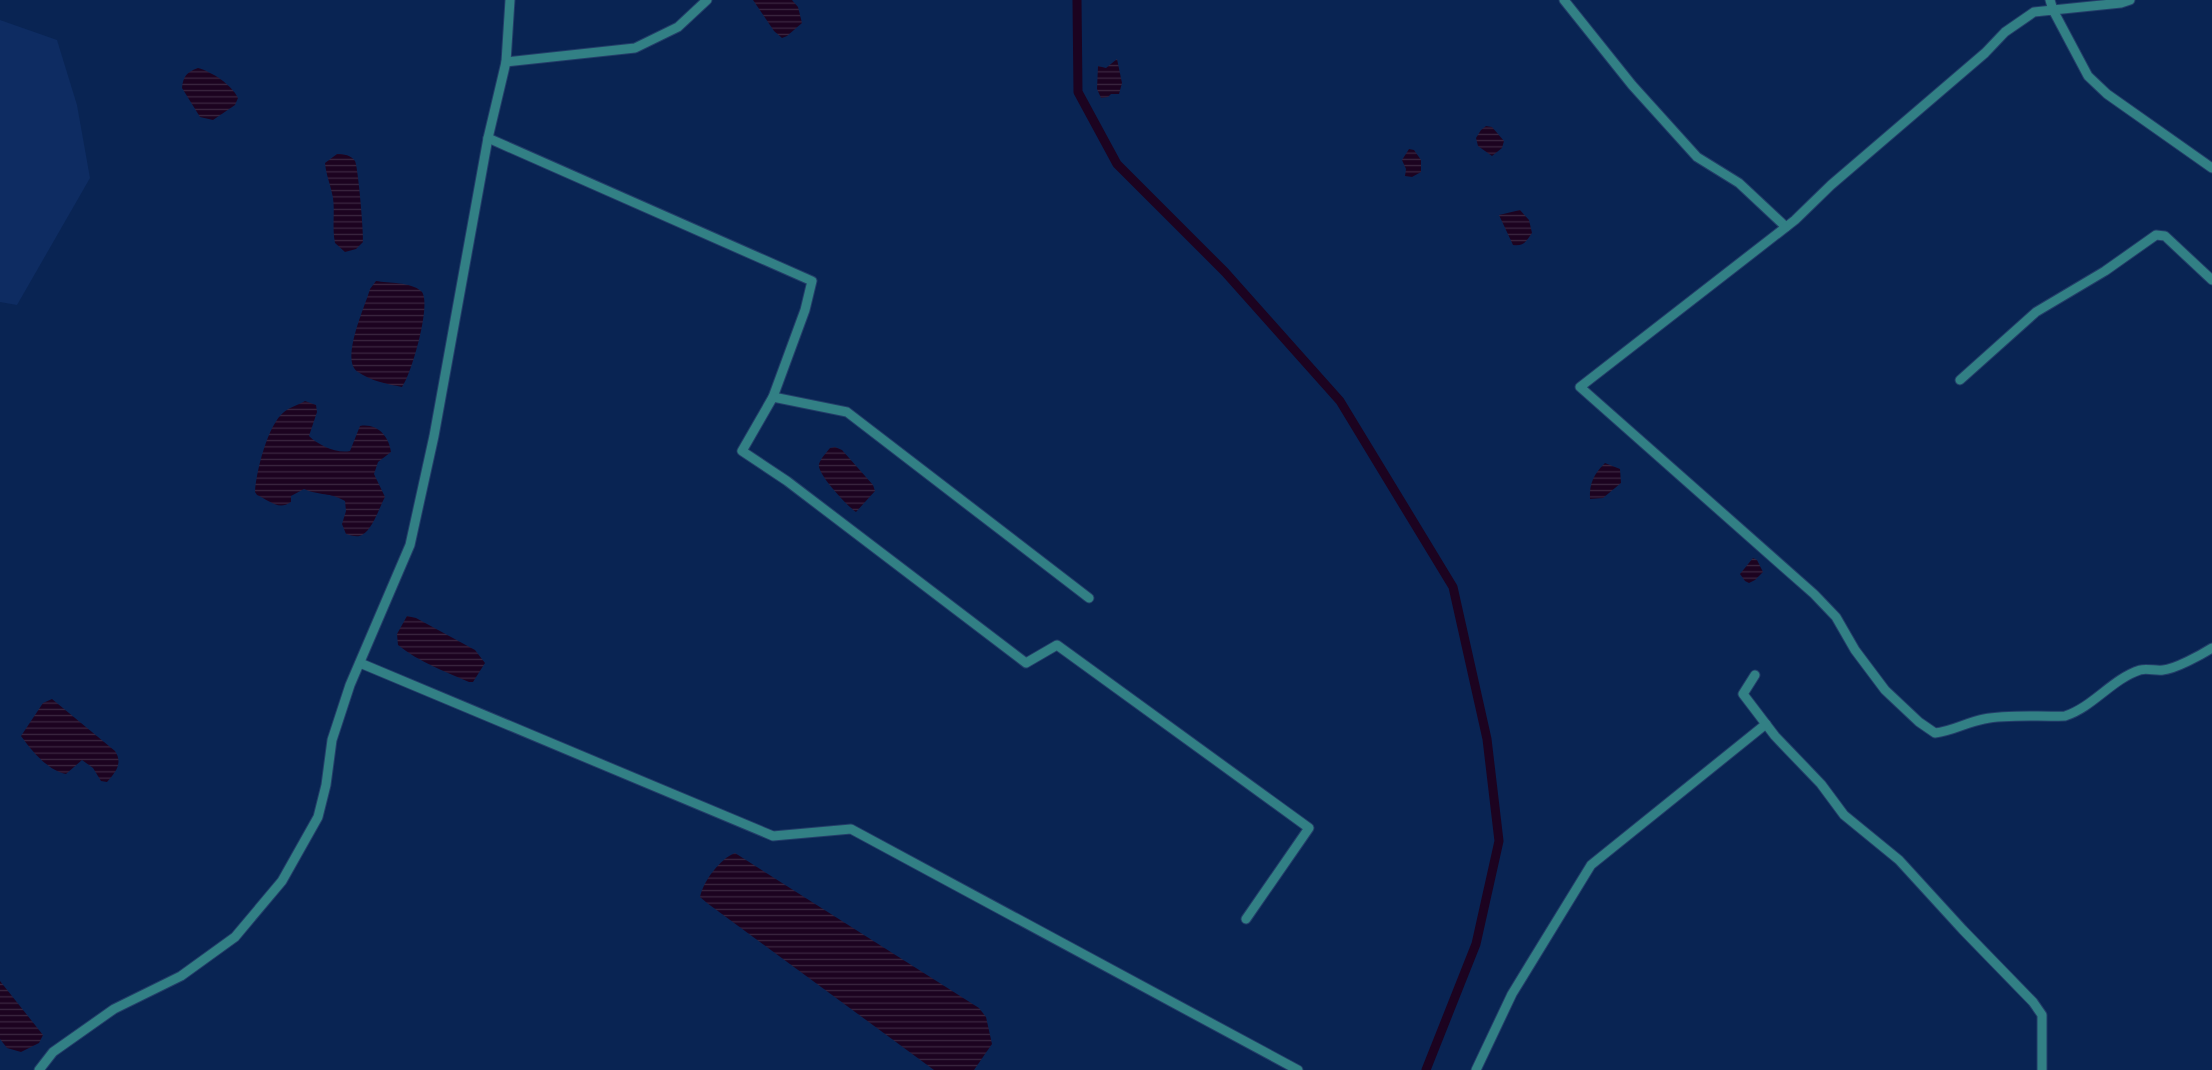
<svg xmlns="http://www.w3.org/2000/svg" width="2212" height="1070" font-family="Roboto,sans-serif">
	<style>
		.built { fill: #0e2c62 }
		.water { fill: url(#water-rules) }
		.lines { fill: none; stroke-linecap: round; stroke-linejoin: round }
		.canal { stroke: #1c0320; stroke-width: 9 }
		.street-casing { stroke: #233d69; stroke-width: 11 }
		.street { stroke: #328085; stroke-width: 9 }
	</style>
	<defs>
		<pattern id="water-rules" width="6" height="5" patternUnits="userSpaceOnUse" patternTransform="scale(1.25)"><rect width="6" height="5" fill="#1c0320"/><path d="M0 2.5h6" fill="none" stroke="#3b2741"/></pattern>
	</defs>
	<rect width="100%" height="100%" fill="#092453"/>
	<path class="built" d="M0,20L57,40L77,105L90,178L17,305L0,302Z"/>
	<g class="water">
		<path d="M753,0H792L798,7L802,23L787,36L782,38L774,31Z"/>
		<path d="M1117,59L1122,83L1119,94H1111L1108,97L1101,98L1097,89L1098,66L1106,68Z"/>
		<path d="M198,68C212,72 231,84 238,98L235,105L213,120L200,117L182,88C183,76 187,72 198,68Z"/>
		<path d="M1486,126L1492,127L1504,141L1502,148L1492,156L1478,146L1476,138L1481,130Z"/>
		<path d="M1409,149L1414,150L1421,160V172L1412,177L1405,176L1406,169L1402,160Z"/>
		<path d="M337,154C344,154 351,155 355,161C358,166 364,234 363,242L356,249L345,252L335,243C332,228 335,212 333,198C331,186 326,175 325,163Z"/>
		<path d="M1520,210L1529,220L1532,233C1527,240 1524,247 1513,245L1499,215Z"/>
		<path d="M376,281C388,283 411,282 421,291C433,301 411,376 402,387C387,384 371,381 358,372C340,360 365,307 370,289Z"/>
		<path d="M305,401L316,405L317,412L309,436C318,445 337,454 350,451L360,426C377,423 389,436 391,452L378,462L374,474L385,497C379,508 373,529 362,535C357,538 351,535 346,534L342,524L346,511L345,501C330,492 320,496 304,489L291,496V502C278,511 269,500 257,495L255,492C256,472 268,424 284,412C290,407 298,405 305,401Z"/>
		<path d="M835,447L842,450L873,485L875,491L856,512C848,507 816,473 819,464C821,458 827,452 830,448Z"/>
		<path d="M1605,463L1620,469L1621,483L1603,498L1590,499C1589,483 1594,474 1605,463Z"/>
		<path d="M1753,558L1757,560L1763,572L1755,580L1749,583L1745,581L1740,574Z"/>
		<path d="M407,616L416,618L475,650L485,663L473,682H469C444,671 419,662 398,645L397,634Z"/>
		<path d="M52,699L115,751C123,763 116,772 107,782L101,781L93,768L82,760L66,774C47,770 32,751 21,736L43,703Z"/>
		<path d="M735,853L979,1008L986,1017L992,1044L974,1070H934L707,903L700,897C703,881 721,858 735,853Z"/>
		<path d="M0,981L43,1035L39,1043L21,1052L7,1048L0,1039Z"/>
	</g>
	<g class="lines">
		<path class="canal" d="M1077,0L1078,92L1117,164L1225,272L1340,401L1453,587L1487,739L1499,841L1476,944L1426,1070"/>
		<defs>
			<g id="street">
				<path d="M1564,0L1632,85L1697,157L1739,183L1786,227"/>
				<path d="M2050,0L2053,10L2121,3L2130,0"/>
				<path d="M506,62L635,48L678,27L707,0"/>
				<path d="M488,138L812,281L805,310L773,397L742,451L787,481L1026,663L1057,645L1309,828L1246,919"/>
				<path d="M2212,168L2107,94L2088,76L2053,10L2034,12L2005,32L1985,53L1831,185L1795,220L1580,387L1814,594L1836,617L1855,650L1885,690L1919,722L1935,733C1953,731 1967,722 1984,719C2010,714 2038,717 2065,716C2093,707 2112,679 2140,670C2147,668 2156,671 2163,670C2175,669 2201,655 2212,648"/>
				<path d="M1960,380L2036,312L2105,271L2156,235L2165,236L2212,280"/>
				<path d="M773,397L847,412L1089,598"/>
				<path d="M360,663L773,836L851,829L1298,1070"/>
				<path d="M1755,675L1743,694L1775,736L1821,784L1844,815L1899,860L1963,930L2033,1002L2042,1015V1070"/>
				<path d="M39,1070L53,1052L114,1009L181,976L235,937L282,881L318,817L326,785L332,740L350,685L410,545L434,436L488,138L506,62L510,0"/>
				<path d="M1476,1070L1512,994L1591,865L1766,724"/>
			</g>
		</defs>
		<use href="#street" class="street-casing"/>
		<use href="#street" class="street"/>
	</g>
</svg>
